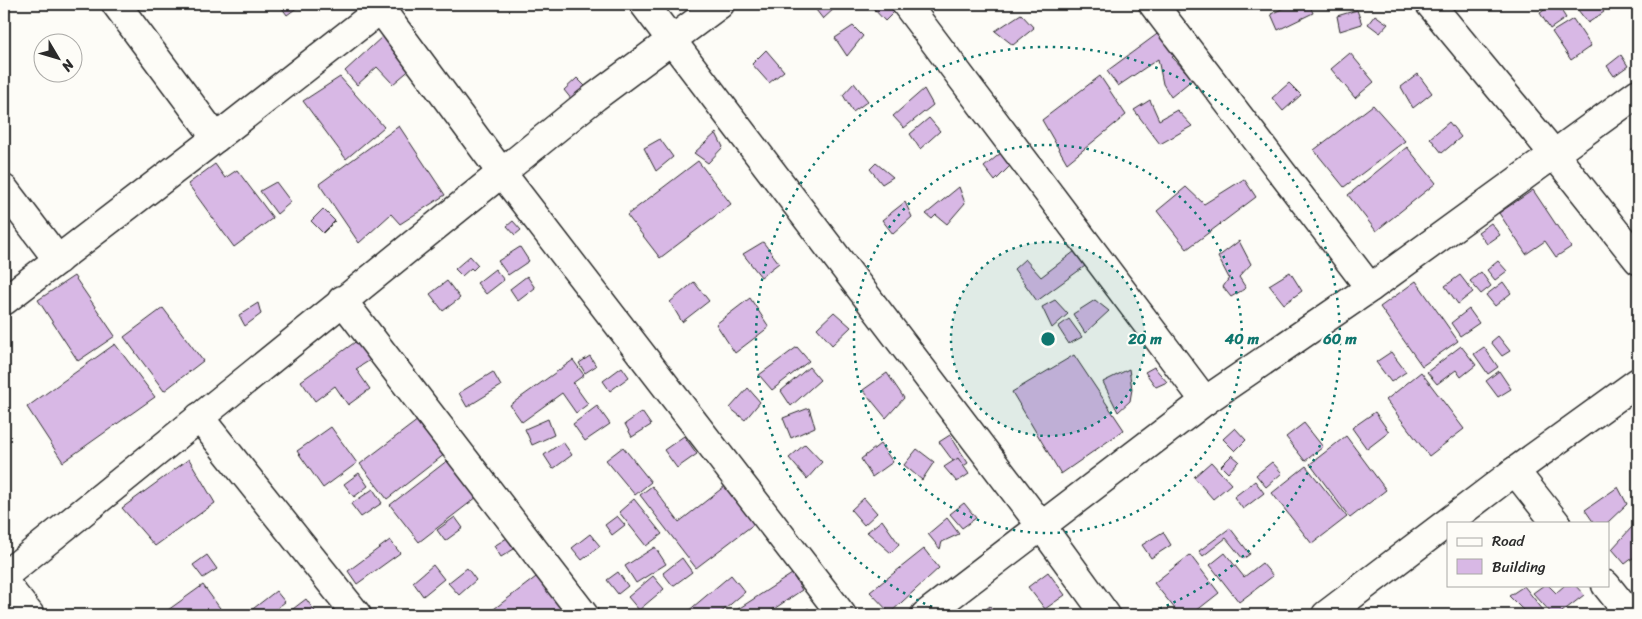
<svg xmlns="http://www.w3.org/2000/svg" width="1642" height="619" font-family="Sriracha,sans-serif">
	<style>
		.building { fill: #d8b8e5; stroke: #2b2b2b }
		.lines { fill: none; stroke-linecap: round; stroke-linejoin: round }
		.street-casing { stroke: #2b2b2b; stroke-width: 31 }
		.primary-casing { stroke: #2b2b2b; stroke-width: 31 }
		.street { stroke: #fdfcf7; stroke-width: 28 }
		.primary { stroke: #fdfcf7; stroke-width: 28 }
		.ring { fill: none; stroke: #0f766e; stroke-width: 2.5; stroke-dasharray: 2.5 5 }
		.centre { fill: #0f766e; stroke: #fdfcf7; stroke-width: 2.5 }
		.ring-label { font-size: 15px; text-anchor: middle; font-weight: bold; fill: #0f766e; stroke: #fdfcf7; stroke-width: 4; stroke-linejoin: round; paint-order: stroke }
	</style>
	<rect width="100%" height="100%" fill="#fdfcf7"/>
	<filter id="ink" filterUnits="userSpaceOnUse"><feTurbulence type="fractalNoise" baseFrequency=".02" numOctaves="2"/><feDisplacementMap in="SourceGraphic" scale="10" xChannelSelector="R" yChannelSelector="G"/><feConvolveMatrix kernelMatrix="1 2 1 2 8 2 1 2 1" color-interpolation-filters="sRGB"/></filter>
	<g filter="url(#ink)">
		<g class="building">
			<path d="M279,4H302L287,15Z"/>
			<path d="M816,4H835L836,7L823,19L813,6Z"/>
			<path d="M877,4H895L898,8L885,21L873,8Z"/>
			<path d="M1292,4H1309L1313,13L1278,30L1271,14Z"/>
			<path d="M1553,4H1557L1566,18L1550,29L1540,13Z"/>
			<path d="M1578,4H1598L1604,12L1588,23L1575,6Z"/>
			<path d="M1357,10L1362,24L1340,31L1337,16Z"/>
			<path d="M1021,14L1034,28L1013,45L995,31Z"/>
			<path d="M1375,15L1388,24L1380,33L1368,24Z"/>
			<path d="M1573,19L1591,46L1571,60L1552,32Z"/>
			<path d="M853,26L863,36L847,56L835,38Z"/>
			<path d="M1164,29L1181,51L1172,57L1193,79L1171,97L1163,84L1158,59L1118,86L1107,71Z"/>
			<path d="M383,36L412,68L393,84L377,67L357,85L345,71Z"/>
			<path d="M766,50L784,71L769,83L752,64Z"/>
			<path d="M1350,53L1374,82L1355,98L1331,69Z"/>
			<path d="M1621,55L1628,66L1614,76L1607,66Z"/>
			<path d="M1418,74L1432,93L1413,108L1401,87Z"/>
			<path d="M1100,76L1126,115L1067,163L1042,120Z"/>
			<path d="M340,77L384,127L346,159L303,101Z"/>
			<path d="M577,78L587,88L572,100L564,90Z"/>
			<path d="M854,83L868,101L853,112L843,95Z"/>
			<path d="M1289,83L1301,95L1283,111L1272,98Z"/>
			<path d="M924,89L933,105L904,128L893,116Z"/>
			<path d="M1150,100L1159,120L1177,110L1192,126L1160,144L1134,110Z"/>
			<path d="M1373,105L1405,141L1344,187L1314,150Z"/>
			<path d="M929,118L940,131L920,149L910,134Z"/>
			<path d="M1449,122L1461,137L1442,153L1430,138Z"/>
			<path d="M399,126L445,195L400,224L391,214L359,243L319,184Z"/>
			<path d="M716,133L723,147L708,163L694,153Z"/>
			<path d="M660,139L673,157L656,171L644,148Z"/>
			<path d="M1638,145V161L1631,150Z"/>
			<path d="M1407,147L1436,183L1376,231L1348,195Z"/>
			<path d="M1002,152L1011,165L995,181L984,167Z"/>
			<path d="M698,161L731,204L660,258L627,215Z"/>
			<path d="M876,163L893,177L882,184L870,169Z"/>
			<path d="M215,164L225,178L237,170L273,218L234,247L188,184Z"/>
			<path d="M1244,179L1256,197L1187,249L1157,211L1186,187L1204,204Z"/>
			<path d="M276,182L291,202L277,214L260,191Z"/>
			<path d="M959,187L965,203L947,224L936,215L932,219L926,214Z"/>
			<path d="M1533,190L1571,247L1556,257L1545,241L1526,254L1499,213Z"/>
			<path d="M905,202L912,217L893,234L882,220Z"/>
			<path d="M323,209L335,221L323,233L311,221Z"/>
			<path d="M513,221L521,230L515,235L507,226Z"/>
			<path d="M1491,223L1500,235L1487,244L1478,232Z"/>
			<path d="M1239,241L1251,264L1239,277L1246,288L1231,297L1223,287L1229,278L1218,257Z"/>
			<path d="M763,242L779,263L761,277L743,254Z"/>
			<path d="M520,247L529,261L508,275L498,261Z"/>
			<path d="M1079,248L1092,261L1037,301L1014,269L1025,259L1041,277Z"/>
			<path d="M470,256L478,265L473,270L471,268L462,276L455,269Z"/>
			<path d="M1498,261L1507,271L1495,280L1487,270Z"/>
			<path d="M495,269L504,280L486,294L477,283Z"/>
			<path d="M1290,272L1302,291L1284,304L1269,285Z"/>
			<path d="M1481,272L1491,286L1481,294L1470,281Z"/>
			<path d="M1460,275L1473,292L1458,304L1445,286Z"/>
			<path d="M74,276L115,336L78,361L38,300Z"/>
			<path d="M527,276L535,288L518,301L510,289Z"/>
			<path d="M447,281L460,298L443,311L430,294Z"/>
			<path d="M1416,281L1458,341L1422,366L1380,307Z"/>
			<path d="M694,282L709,301L682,322L670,302Z"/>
			<path d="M1503,282L1511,293L1495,306L1486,295Z"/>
			<path d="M750,298L769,327L735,353L716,324Z"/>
			<path d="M1055,300L1068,314L1052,328L1042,307Z"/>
			<path d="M1095,300L1109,311L1085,333L1073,314Z"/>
			<path d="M258,303L261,314L245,326L239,315Z"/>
			<path d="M163,308L203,361L164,391L124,337Z"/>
			<path d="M1469,309L1479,323L1460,336L1451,323Z"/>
			<path d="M834,312L851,327L832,345L817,328Z"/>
			<path d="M1069,319L1082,337L1069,344L1058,327Z"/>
			<path d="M1498,336L1510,351L1502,356L1491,342Z"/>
			<path d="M358,340L372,359L356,369L370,389L348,405L335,386L315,401L301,381Z"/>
			<path d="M115,344L155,397L63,462L27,407Z"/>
			<path d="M1461,346L1476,365L1461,377L1456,370L1437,384L1427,372Z"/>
			<path d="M797,347L809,361L772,390L759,375Z"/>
			<path d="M1484,347L1498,367L1488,374L1474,354Z"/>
			<path d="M1391,352L1406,372L1391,382L1376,362Z"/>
			<path d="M1074,355L1124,430L1061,474L1012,392Z"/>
			<path d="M590,356L596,366L585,373L579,363Z"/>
			<path d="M573,360L584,375L573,383L588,404L576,413L562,393L522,422L510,405Z"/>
			<path d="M622,367L629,377L610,391L603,381Z"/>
			<path d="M809,367L820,380L791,406L781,391Z"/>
			<path d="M1154,367L1167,382L1156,387L1145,372Z"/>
			<path d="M1129,369L1132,389L1130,401L1118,412L1103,382Z"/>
			<path d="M1499,371L1511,389L1498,397L1486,381Z"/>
			<path d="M493,372L501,386L467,407L459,393Z"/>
			<path d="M1421,372L1464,429L1429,456L1386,400Z"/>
			<path d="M887,373L904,398L886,418L863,390Z"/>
			<path d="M748,388L760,402L745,420L730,408Z"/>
			<path d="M597,406L610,424L585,441L573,424Z"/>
			<path d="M809,408L815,427L791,438L783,418Z"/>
			<path d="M642,412L651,425L632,437L625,424Z"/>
			<path d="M1375,412L1389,432L1367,449L1352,428Z"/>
			<path d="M548,419L554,435L532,445L525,429Z"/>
			<path d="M418,420L445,454L387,499L360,464Z"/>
			<path d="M1304,423L1323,447L1305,461L1286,437Z"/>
			<path d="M331,427L357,463L323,488L297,451Z"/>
			<path d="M1235,428L1246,440L1235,451L1223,439Z"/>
			<path d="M950,435L968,463L959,469L939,442Z"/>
			<path d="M684,436L697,454L677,468L664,450Z"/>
			<path d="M1346,436L1386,490L1350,518L1310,464Z"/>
			<path d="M563,442L572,455L553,469L544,455Z"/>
			<path d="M805,444L822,462L807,479L789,458Z"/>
			<path d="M880,444L893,462L872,477L861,459Z"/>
			<path d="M623,447L651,482L635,495L606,460Z"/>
			<path d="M917,449L934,462L922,480L904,465Z"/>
			<path d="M1232,455L1239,461L1228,473L1221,466Z"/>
			<path d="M958,458L969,474L957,482L944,467Z"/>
			<path d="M189,459L215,503L155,546L122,508Z"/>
			<path d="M448,460L477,497L419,542L390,505Z"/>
			<path d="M1211,462L1231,484L1213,499L1194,477Z"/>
			<path d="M1272,462L1282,473L1266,487L1256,475Z"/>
			<path d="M1306,466L1347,517L1312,544L1272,493Z"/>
			<path d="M359,473L368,486L354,497L344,484Z"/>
			<path d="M1255,481L1264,493L1243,509L1234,497Z"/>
			<path d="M652,486L679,522L725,486L754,524L696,568L640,495Z"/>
			<path d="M1618,487L1627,504L1607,523H1594L1585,510Z"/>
			<path d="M373,489L382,503L361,517L351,504Z"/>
			<path d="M864,498L877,513L864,525L851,510Z"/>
			<path d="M634,499L662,534L646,546L619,512Z"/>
			<path d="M964,503L976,518L962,528L950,514Z"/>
			<path d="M617,516L625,525L612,535L605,525Z"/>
			<path d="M455,517L463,528L445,541L437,530Z"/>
			<path d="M947,518L959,534L942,542L940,549L928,534Z"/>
			<path d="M882,520L899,544L891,553L867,532Z"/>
			<path d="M1632,527L1638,534V554L1625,564L1612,549Z"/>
			<path d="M1230,528L1250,554L1243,559L1226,538L1203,556L1199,551Z"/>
			<path d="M1163,532L1171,545L1151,558L1142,545Z"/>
			<path d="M590,534L600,546L582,560L572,548Z"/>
			<path d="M507,538L514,549L501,557L494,546Z"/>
			<path d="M390,540L400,553L357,584L348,571Z"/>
			<path d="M655,547L666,564L636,583L625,566Z"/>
			<path d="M924,549L939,568L890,613L870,592Z"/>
			<path d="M1225,553L1244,577L1262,563L1273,576L1239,602L1210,565Z"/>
			<path d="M207,555L217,569L203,578L193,565Z"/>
			<path d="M1190,555L1219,593L1191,615H1180L1154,583Z"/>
			<path d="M682,558L692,572L673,586L663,573Z"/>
			<path d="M433,565L444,579L423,596L413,582Z"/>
			<path d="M467,568L476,580L459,595L448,583Z"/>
			<path d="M618,572L628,586L618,594L607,580Z"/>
			<path d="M1048,572L1065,595L1045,609L1028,587Z"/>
			<path d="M540,574L566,609L558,615H486Z"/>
			<path d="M792,574L802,590L765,615H733L732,613Z"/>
			<path d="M731,575L745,592L718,615H689L687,612Z"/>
			<path d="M653,576L664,589L639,610L628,597Z"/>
			<path d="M203,585L225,615H161Z"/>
			<path d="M1544,585H1548L1556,593L1565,585H1575L1584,595L1558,615H1553L1533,593Z"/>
			<path d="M1524,586L1547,615H1528L1509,596Z"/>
			<path d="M276,591L285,602L268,615H245Z"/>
			<path d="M306,599L317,614L315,615H285Z"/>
			<path d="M990,606L996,615H978Z"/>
			<path d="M808,608L815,615H801Z"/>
		</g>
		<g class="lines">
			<defs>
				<g id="street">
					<path d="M116,4L216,138"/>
					<path d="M377,4L501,172L842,615"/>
					<path d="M644,4L1042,527L1106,615"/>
					<path d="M906,4L1205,401"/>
					<path d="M1153,4L1370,288"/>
					<path d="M1430,4L1554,154L1638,260"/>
					<path d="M4,189L58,260"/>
					<path d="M342,300L584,615"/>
					<path d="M4,301L216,138L387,4"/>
					<path d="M199,417L357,615"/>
					<path d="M1515,471L1556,523"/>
					<path d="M4,576L595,97L720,4"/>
					<path d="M1606,585L1630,615"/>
					<path d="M925,615L1205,401L1370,288L1638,93"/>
					<path d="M1326,615L1515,471L1638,382"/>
				</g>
				<path id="primary" d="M4,582L30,615"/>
			</defs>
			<use href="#street" class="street-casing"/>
			<use href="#primary" class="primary-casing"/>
			<use href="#street" class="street"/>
			<use href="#primary" class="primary"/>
		</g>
	</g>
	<circle cx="1048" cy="339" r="97" fill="#0f766e" fill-opacity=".12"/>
	<g class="ring">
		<circle cx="1048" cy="339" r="97"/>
		<circle cx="1048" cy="339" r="194"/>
		<path d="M953 615A292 292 0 1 1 1143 615"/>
	</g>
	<circle cx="1048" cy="339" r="8" class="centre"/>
	<g class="ring-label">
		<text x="1145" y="344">20 m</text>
		<text x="1242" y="344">40 m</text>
		<text x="1340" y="344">60 m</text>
	</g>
	<rect width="1642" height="619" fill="none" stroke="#fdfcf7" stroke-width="20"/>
	<rect x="10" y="10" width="1622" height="599" fill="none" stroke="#2b2b2b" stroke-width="2" filter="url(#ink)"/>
	<rect x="1447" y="522" width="162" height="65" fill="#fdfcf7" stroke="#a9a8a5"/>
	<rect x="1457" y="538" width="25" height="8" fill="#fdfcf7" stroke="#a9a8a5"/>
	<text x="1492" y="546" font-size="15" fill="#2b2b2b">Road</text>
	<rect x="1457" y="559" width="25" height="15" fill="#d8b8e5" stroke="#a9a8a5"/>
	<text x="1492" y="572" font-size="15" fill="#2b2b2b">Building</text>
	<g transform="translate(58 58) rotate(128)"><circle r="24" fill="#fdfcf7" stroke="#a9a8a5"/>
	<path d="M0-4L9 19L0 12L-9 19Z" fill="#2b2b2b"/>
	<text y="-8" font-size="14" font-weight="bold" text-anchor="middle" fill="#2b2b2b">N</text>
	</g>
</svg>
